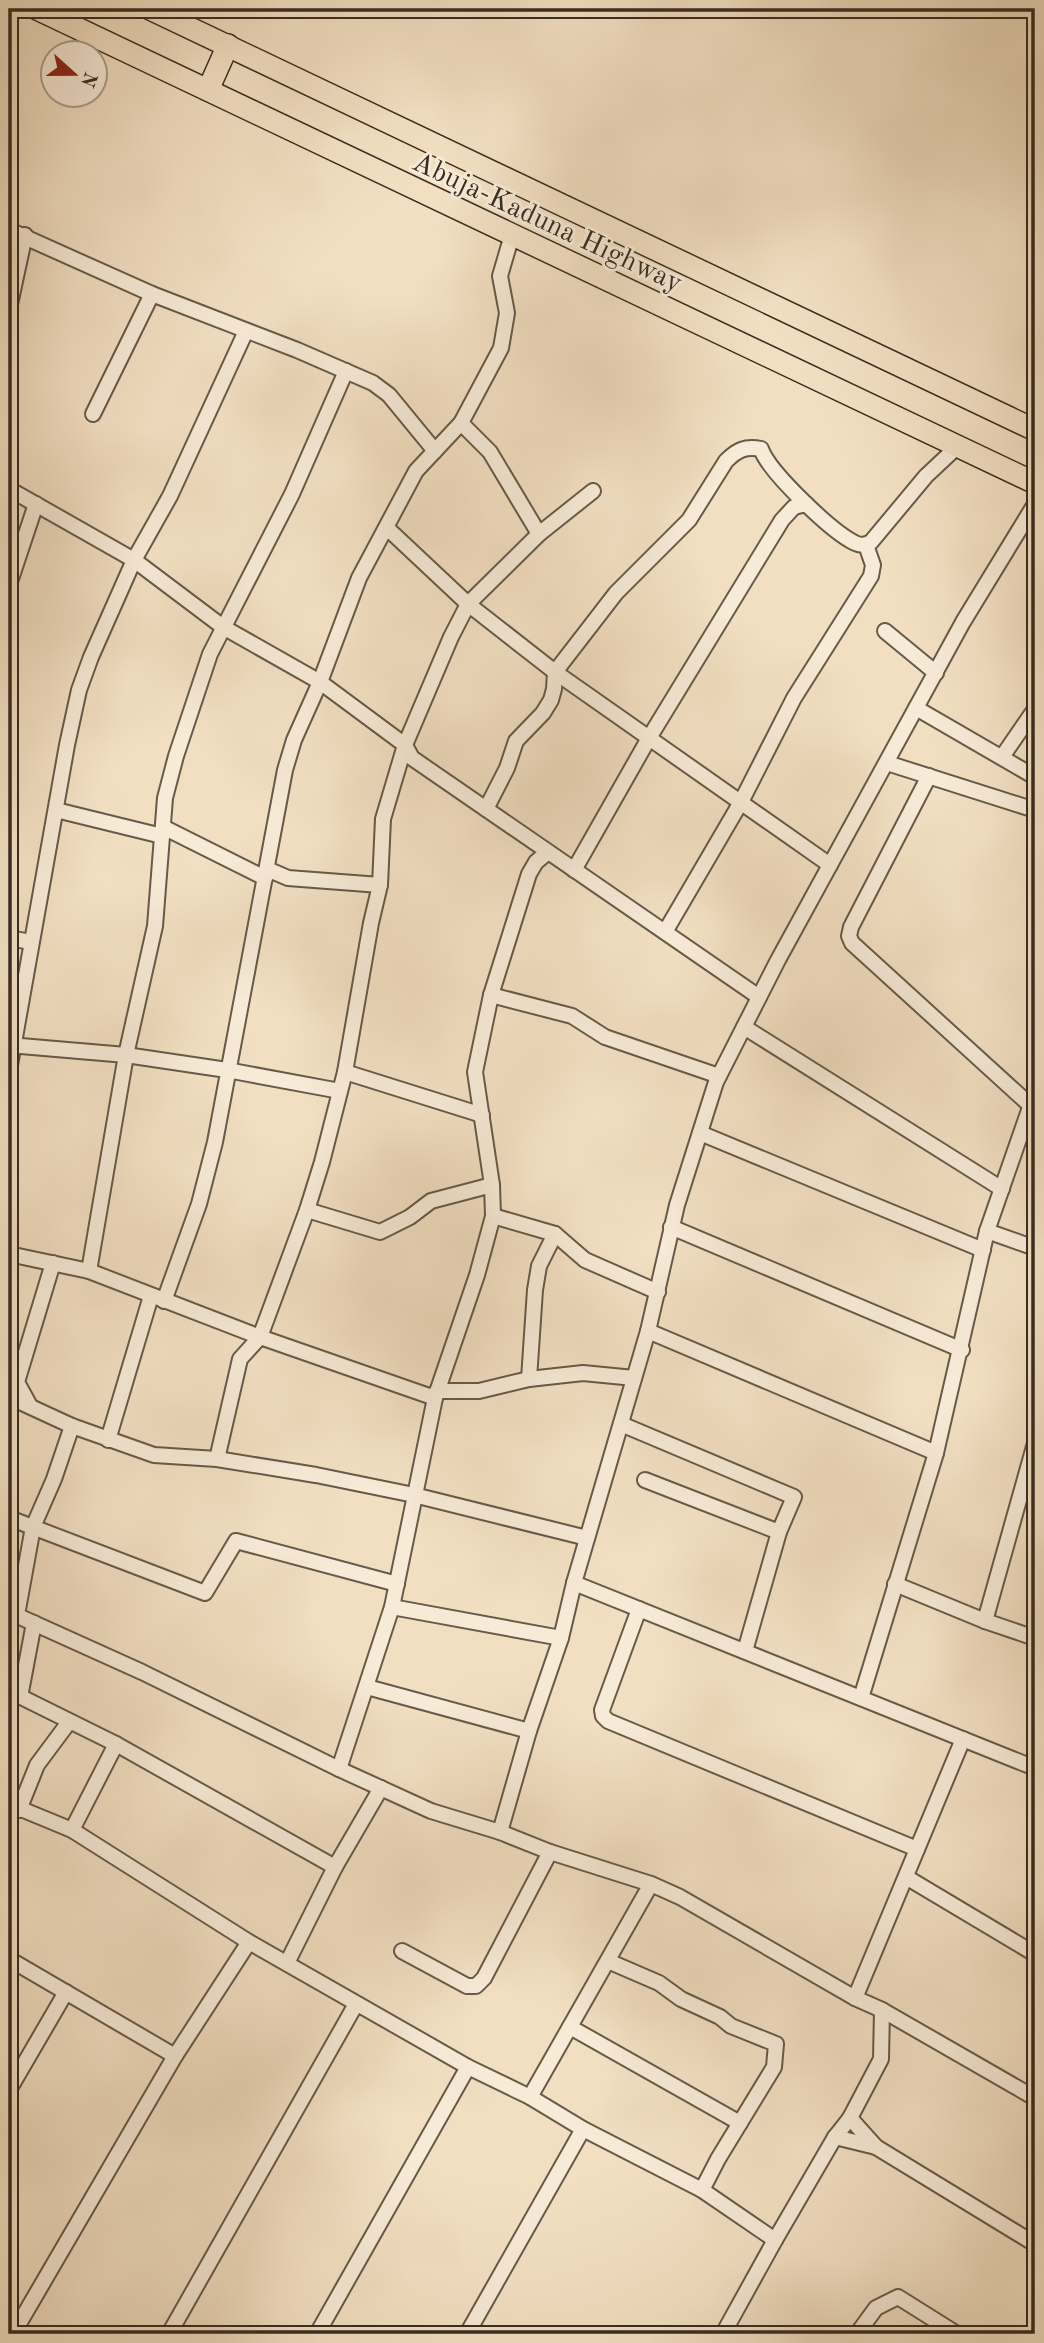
<svg xmlns="http://www.w3.org/2000/svg" width="1044" height="2343" font-family="'Old Standard TT',serif">
	<style>
		.lines { fill: none; stroke-linecap: round; stroke-linejoin: round }
		.minor-casing { stroke: #665a48; stroke-width: 18 }
		.highway-casing { stroke: #382d20; stroke-width: 24 }
		.minor { stroke: #f7ead7; stroke-width: 14 }
		.highway { stroke: #f2dfc2; stroke-width: 21 }
		.labels { text-anchor: middle; stroke-width: 6; stroke-linejoin: round; paint-order: stroke }
		.street-label { font-size: 28px; fill: #382d20; stroke: #f7ead7 }
	</style>
	<rect width="100%" height="100%" fill="#f2dfc2"/>
	<filter id="stains"><feTurbulence type="fractalNoise" baseFrequency=".00286" numOctaves="4"/><feColorMatrix values="0 0 0 0 .2 0 0 0 0 .09 0 0 0 0 .02 0 0 0 .5 -.17"/></filter>
	<radialGradient id="worn" r=".72"><stop offset=".6" stop-color="#630" stop-opacity="0"/><stop offset="1" stop-color="#630" stop-opacity=".3"/></radialGradient>
	<g class="lines">
		<defs>
			<g id="minor">
				<path d="M9,230L152,294L297,350L373,383L389,395L435,451"/>
				<path d="M9,309L25,235"/>
				<path d="M93,414L152,294"/>
				<path d="M461,423L490,452L539,534"/>
				<path d="M9,489L134,560L223,627L320,682L405,745L412,758L759,997"/>
				<path d="M1035,504L963,622L778,960L716,1082L677,1205L648,1331L574,1583L1035,1768"/>
				<path d="M387,528L468,604L555,672L830,865"/>
				<path d="M9,585L36,504"/>
				<path d="M885,631L936,673"/>
				<path d="M916,708L1035,777"/>
				<path d="M1002,757L1035,709"/>
				<path d="M887,763L1035,810"/>
				<path d="M929,776L851,927L849,936L852,943L1031,1106"/>
				<path d="M486,809L507,768L516,741L543,713L551,700L554,689L555,672L616,593L689,520L726,461C737,450 745,446 761,449C769,472 832,532 855,543C861,546 865,545 871,542L926,476L958,446"/>
				<path d="M56,810L162,836"/>
				<path d="M163,827L265,878"/>
				<path d="M267,869L288,878L380,885"/>
				<path d="M574,870L649,738L782,520L794,507L806,504"/>
				<path d="M665,932L741,802L794,698L871,576L873,565L866,545"/>
				<path d="M9,938L31,942"/>
				<path d="M491,995L572,1016L605,1037L719,1076"/>
				<path d="M744,1027L1002,1189"/>
				<path d="M9,1045L126,1055L227,1070L340,1091"/>
				<path d="M9,1071L67,745L79,690L91,657L134,560L170,496L246,331"/>
				<path d="M345,1072L482,1115"/>
				<path d="M700,1133L983,1250"/>
				<path d="M307,1210L380,1232L410,1217L431,1201L492,1185"/>
				<path d="M493,1216L555,1234L585,1260L658,1292"/>
				<path d="M671,1227L962,1350"/>
				<path d="M987,1231L1035,1248"/>
				<path d="M9,1254L89,1271L260,1337L435,1398"/>
				<path d="M89,1271L126,1055L155,926L165,798L176,756L210,654L292,494L346,371"/>
				<path d="M164,1301L199,1204L215,1142L285,770L294,740L320,682L359,578L416,471L461,423L501,348L507,313L500,276L512,235"/>
				<path d="M648,1331L936,1453"/>
				<path d="M529,1379L535,1290L539,1266L555,1234"/>
				<path d="M437,1391H479L529,1379L583,1373L634,1378"/>
				<path d="M9,1397L72,1426L154,1455L217,1459L316,1475L414,1495L587,1538"/>
				<path d="M29,1404L17,1382L53,1263"/>
				<path d="M621,1424L794,1497L779,1532L745,1651"/>
				<path d="M108,1440L151,1296"/>
				<path d="M217,1459L240,1359L260,1337L307,1210L322,1162L345,1072L371,923L380,885L383,819L405,745L451,637L468,604L539,534L593,491"/>
				<path d="M645,1480L779,1532"/>
				<path d="M9,1518L205,1593L236,1541L397,1584"/>
				<path d="M895,1584L985,1621L1035,1638"/>
				<path d="M392,1607L561,1638"/>
				<path d="M639,1609L602,1710L603,1716L608,1721L917,1849"/>
				<path d="M9,1612L142,1672L339,1769L431,1811L500,1832L550,1852L651,1884L680,1897L855,1998"/>
				<path d="M17,1615L33,1527L54,1479L72,1426"/>
				<path d="M985,1621L1035,1443"/>
				<path d="M367,1687L529,1731"/>
				<path d="M9,1691L116,1744L335,1867"/>
				<path d="M20,1697L34,1623"/>
				<path d="M861,1698L936,1453L987,1231L1035,1093"/>
				<path d="M339,1769L392,1607L435,1398L477,1275L493,1216L492,1185L475,1072L491,995L529,874L536,862L548,852"/>
				<path d="M9,1804L72,1830L249,1942L468,2067L530,2097L583,2129L702,2190L775,2240"/>
				<path d="M19,1810L37,1765L69,1722"/>
				<path d="M72,1830L116,1744"/>
				<path d="M500,1832L529,1731L561,1638L574,1583"/>
				<path d="M906,1877L1035,1954"/>
				<path d="M402,1951L467,1986H476L484,1978L550,1852"/>
				<path d="M9,1959L175,2056"/>
				<path d="M608,1961L659,1983L681,1999L720,2017L731,2026L776,2044L774,2067L718,2159L702,2190"/>
				<path d="M287,1963L335,1867L381,1788"/>
				<path d="M882,2010L1035,2098"/>
				<path d="M570,2027L740,2123"/>
				<path d="M9,2090L66,1992"/>
				<path d="M530,2097L651,1884"/>
				<path d="M850,2118L876,2147"/>
				<path d="M835,2137L876,2147L1035,2244"/>
				<path d="M13,2334L175,2056L249,1942"/>
				<path d="M169,2334L356,2004"/>
				<path d="M317,2334L468,2067"/>
				<path d="M467,2334L583,2129"/>
				<path d="M723,2334L775,2240L835,2137L850,2118L881,2059L882,2010L855,1998L963,1739"/>
				<path d="M857,2334L876,2308L898,2297L957,2334"/>
			</g>
			<g id="highway">
				<path d="M37,9L1035,483"/>
				<path d="M150,9L1035,430"/>
				<path d="M208,90L228,45"/>
			</g>
		</defs>
		<use href="#minor" class="minor-casing"/>
		<use href="#highway" class="highway-casing"/>
		<use href="#minor" class="minor"/>
		<use href="#highway" class="highway"/>
	</g>
	<g class="labels">
		<g class="street-label">
			<text transform="translate(548 221) rotate(25)" y="10">Abuja-Kaduna Highway</text>
		</g>
	</g>
	<rect width="1044" height="2343" fill="none" stroke="#f2dfc2" stroke-width="35"/>
	<rect x="10" y="10" width="1023" height="2322" fill="none" stroke="#382d20" stroke-width="3.5"/>
	<rect x="18" y="18" width="1009" height="2308" fill="none" stroke="#382d20" stroke-width="2"/>
	<g transform="translate(74 74) rotate(111)"><circle r="33" fill="#f7ead7" stroke="#ab9e8e" stroke-width="2"/>
	<path d="M0-5L12 26L0 18L-12 26Z" fill="#8f2418"/>
	<text y="-10" font-size="19" font-weight="bold" text-anchor="middle" fill="#382d20">N</text>
	</g>
	<rect width="100%" height="100%" filter="url(#stains)"/>
	<rect width="100%" height="100%" fill="url(#worn)"/>
</svg>
